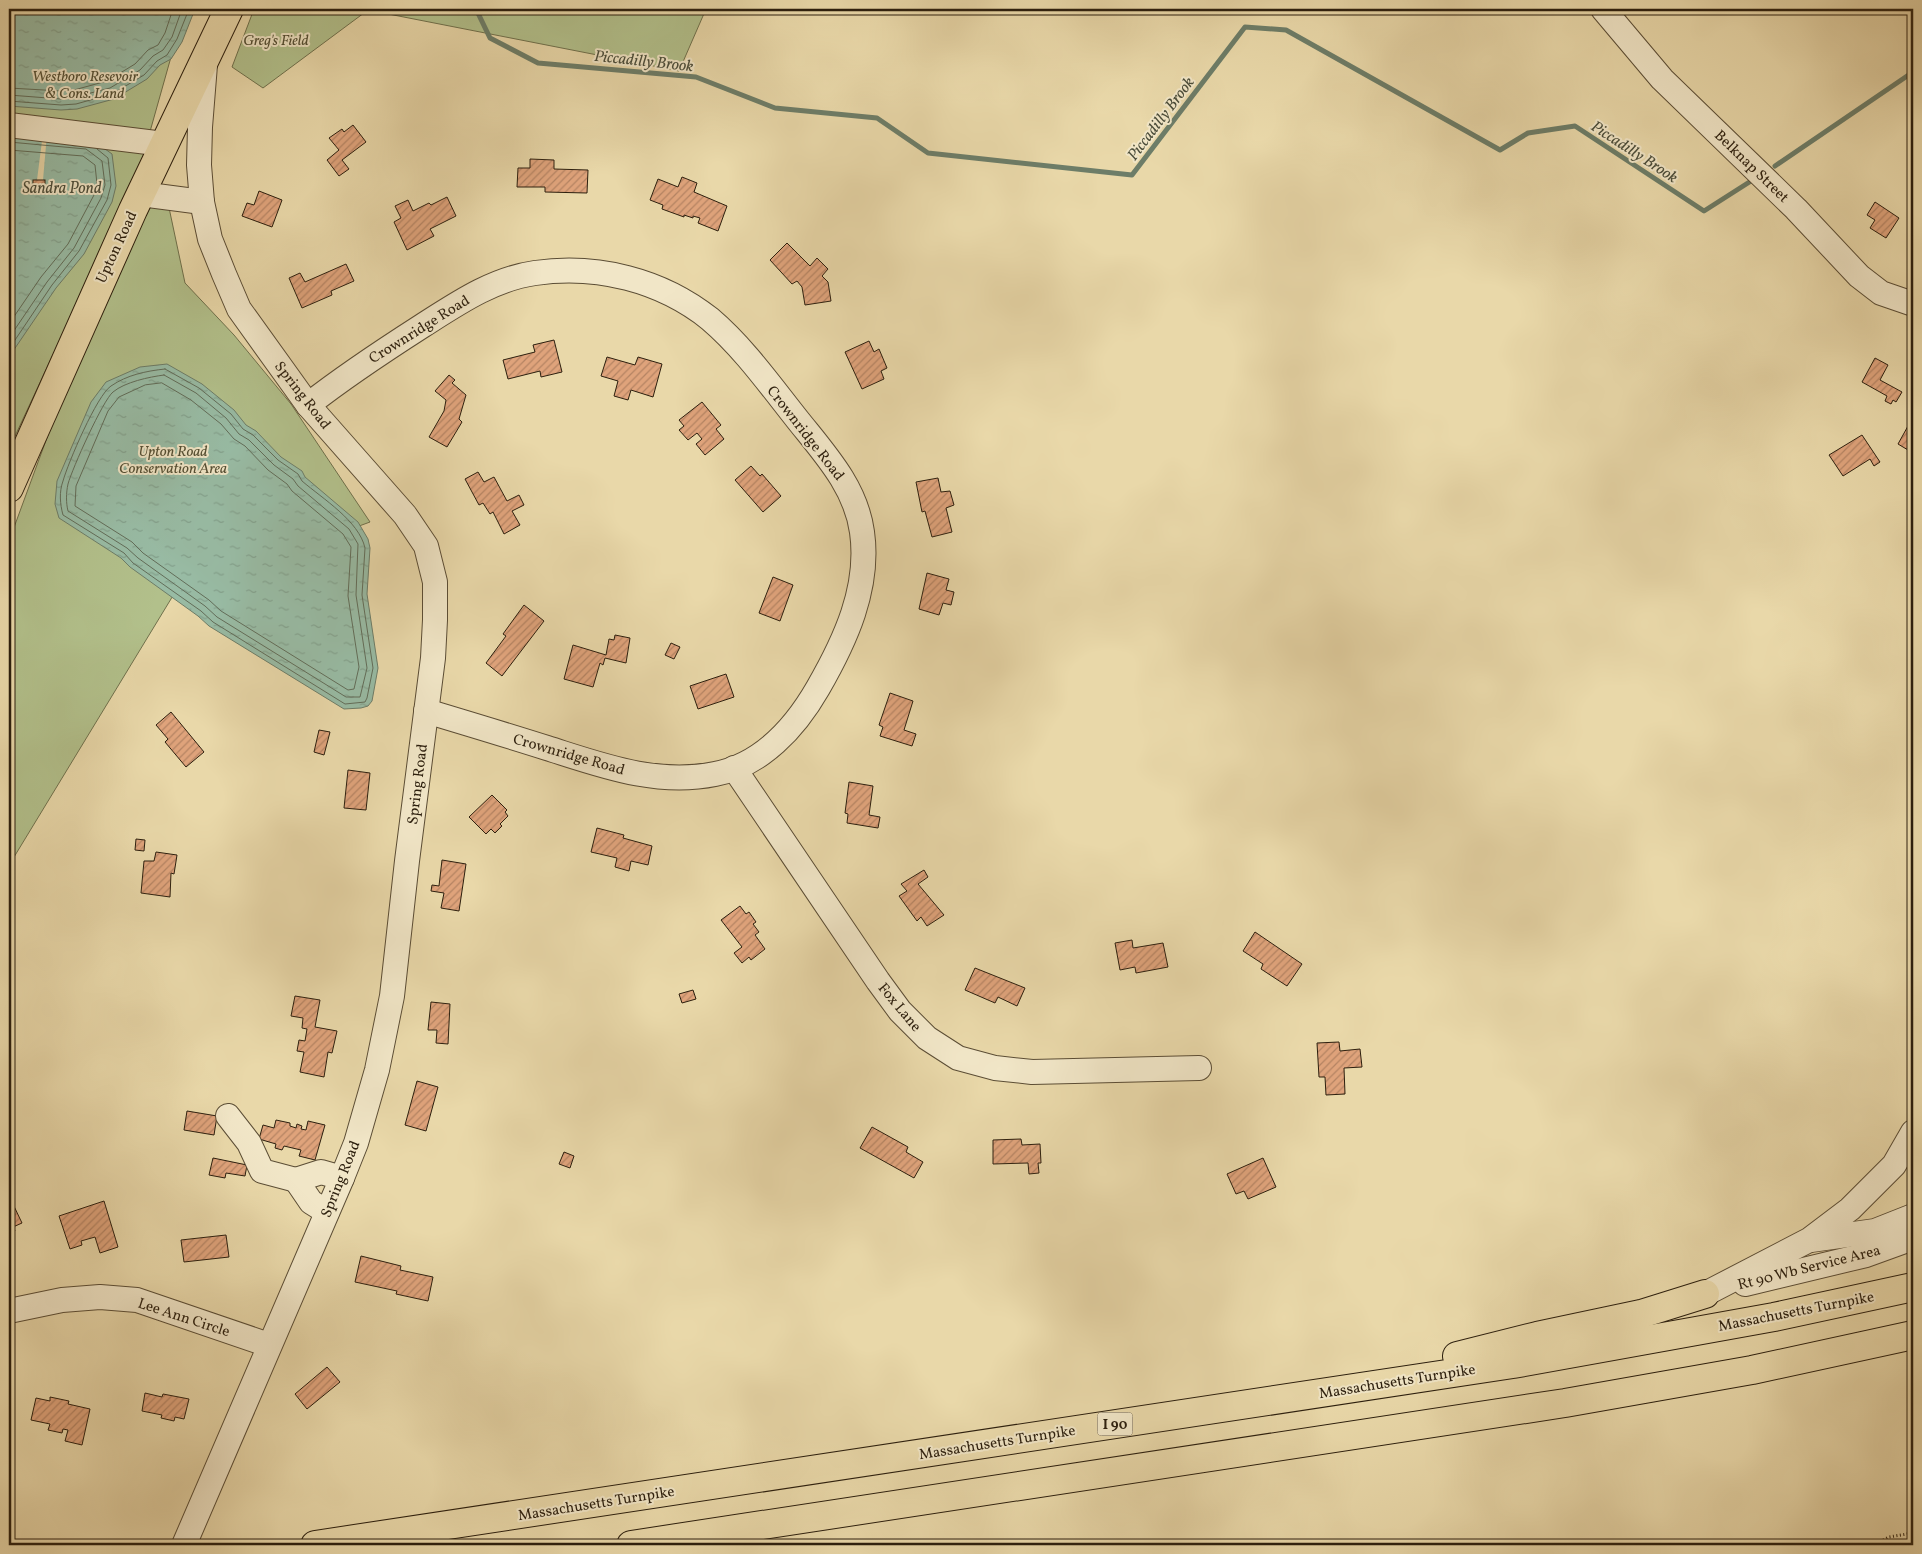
<svg xmlns="http://www.w3.org/2000/svg" width="1922" height="1554" font-family="Vollkorn,serif">
	<style>
		.park { fill: #b2c08b; stroke: #6f704c }
		.water { fill: url(#water-ripples); stroke: #6d7d68 }
		.pier { fill: #e9d8a9 }
		.lines { fill: none; stroke-linecap: round; stroke-linejoin: round }
		.shore { stroke: #626d59; stroke-width: 1 }
		.stream { stroke: #6d7d68; stroke-width: 5 }
		.building { fill: url(#building-hatch); stroke: #2c1f0e }
		.minor-casing { stroke: #5b4d35; stroke-width: 26 }
		.major-casing { stroke: #2c1f0e; stroke-width: 30 }
		.highway-casing { stroke: #2c1f0e; stroke-width: 30 }
		.path { stroke: #2c1f0e; stroke-width: 3; stroke-dasharray: 1 2.5; stroke-linecap: butt }
		.minor { stroke: #f1e6c7; stroke-width: 24 }
		.major { stroke: #e9d8a9; stroke-width: 28 }
		.highway { stroke: #e9d8a9; stroke-width: 28 }
		.labels { text-anchor: middle; stroke-width: 4; stroke-linejoin: round; paint-order: stroke }
		.shield { fill: #f1e6c7; stroke: #675b46; stroke-width: 1 }
		.shield-label { font-size: 14px; font-weight: bold; fill: #2c1f0e }
		.park-label { font-size: 15px; font-style: italic; fill: #544f34; stroke: #f1e6c7 }
		.street-label { font-size: 15px; fill: #2c1f0e; stroke: #f1e6c7 }
		.water-label { font-size: 16px; font-style: italic; fill: #4c4e3b; stroke: #f1e6c7 }
	</style>
	<defs>
		<pattern id="water-ripples" width="26" height="14" patternUnits="userSpaceOnUse" patternTransform="scale(1.25)"><rect width="26" height="14" fill="#98bba4"/><path d="M2 4q2-2 4 0t4 0M15 11q2-2 4 0t4 0" fill="none" stroke="#83a08c"/></pattern>
		<pattern id="building-hatch" width="6" height="6" patternUnits="userSpaceOnUse" patternTransform="scale(1.25)"><rect width="6" height="6" fill="#dfa37b"/><path d="M-1 1l2-2M0 6l6-6M5 7l2-2" fill="none" stroke="#b58463"/></pattern>
	</defs>
	<rect width="100%" height="100%" fill="#e9d8a9"/>
	<filter id="stains"><feTurbulence type="fractalNoise" baseFrequency=".004" numOctaves="4"/><feColorMatrix values="0 0 0 0 .2 0 0 0 0 .09 0 0 0 0 .02 0 0 0 .5 -.17"/></filter>
	<radialGradient id="worn" r=".72"><stop offset=".6" stop-color="#630" stop-opacity="0"/><stop offset="1" stop-color="#630" stop-opacity=".3"/></radialGradient>
	<g class="park">
		<path d="M9,9L171,57L122,231L78,301L9,449Z"/>
		<path d="M254,9H706L679,71L368,10L263,88L232,67Z"/>
		<path d="M136,196L168,203L185,283L234,335L291,404L370,522L174,594L11,862L9,861V541Z"/>
	</g>
	<g class="water">
		<path d="M9,9H195L182,42L171,59L160,65L147,79L114,99L77,109L61,110L9,106Z"/>
		<path d="M9,131L90,138L112,154L116,186L112,202L84,254L56,288L9,357Z"/>
		<path d="M167,364L202,384L234,410L246,425L256,431L281,457L302,471L305,477L358,522L368,539L370,548L367,594L378,668L372,701L368,706L361,708L344,709L209,626L198,616L130,567L121,558L59,518L55,504L57,481L91,402L106,382L140,367Z"/>
	</g>
	<path class="pier" d="M43,133L47,134L43,180H45V193H33V180H37Z"/>
	<g class="lines">
		<g class="shore">
			<path d="M9,88L61,91L74,90L107,81L135,64L148,50L158,45L165,33L173,9"/>
			<path d="M9,95L61,99L75,97L110,88L140,70L153,56L163,50L172,37L182,9"/>
			<path d="M9,101L61,105L76,104L112,94L144,75L157,61L167,55L177,39L189,9"/>
			<path d="M9,142L86,149L102,161L105,185L101,198L74,248L47,282L9,338"/>
			<path d="M9,150L83,156L95,165L97,184L94,195L68,244L41,277L9,324"/>
			<path d="M9,349L52,285L79,251L107,200L111,185L108,158L97,149"/>
			<path d="M165,369L199,388L231,414L243,429L253,435L278,460L298,474L302,481C323,499 359,521 365,548L362,595L373,668L367,698L365,702L345,704L213,622L201,611L133,563L124,553L63,515C60,504 59,492 63,481C68,463 97,395 111,386C127,375 146,371 165,369Z"/>
			<path d="M164,375L196,393L226,418L239,434L249,440L274,465L293,479L298,486L349,529L358,544L356,595L367,668L360,697H346L217,617L205,606L138,558L127,548L68,511C66,503 66,493 68,484C72,469 103,400 113,392C125,382 149,377 164,375Z"/>
			<path d="M162,383L191,400L221,424L234,439L245,446L268,470L287,484L292,491L343,534L351,547L348,596L359,667L354,689L348,690L221,611L209,600L143,553L132,542L75,506L76,486L108,411L119,397L145,385Z"/>
		</g>
		<g class="stream">
			<path d="M476,9L490,38L538,63L696,77L775,108L877,118L928,153L1132,175L1245,27L1286,30L1500,150L1528,133L1575,126L1704,211L1751,181"/>
			<path d="M1775,166L1913,72"/>
		</g>
	</g>
	<g class="building">
		<path d="M353,125L366,142L342,160L349,169L339,176L327,160L339,150L329,138L342,129L344,132Z"/>
		<path d="M530,159L554,160V169L588,170L587,193L545,192V187H517L518,168H530Z"/>
		<path d="M682,177L697,183L694,192L727,206L718,231L698,223L700,218L693,216V218L684,215V217L662,209L663,205L650,200L658,179L678,187Z"/>
		<rect x="33" y="180" width="12" height="13"/>
		<path d="M259,191L282,200L272,227L242,216L247,203L254,205Z"/>
		<path d="M447,197L456,216L430,229L434,236L407,250L394,222L401,218L395,206L408,200L413,211L429,203L431,205Z"/>
		<path d="M1875,202L1899,218L1886,238L1870,228L1875,220L1867,215Z"/>
		<path d="M787,243L810,266L817,258L828,269L822,276L828,282L831,301L805,305L802,287L797,281L792,284L770,260Z"/>
		<path d="M346,264L354,281L331,291L332,295L302,308L289,278L300,273L305,282Z"/>
		<path d="M554,340L562,372L541,377L540,371L508,379L503,360L535,352L533,345Z"/>
		<path d="M869,341L874,352L879,349L887,368L881,371L884,379L862,389L845,352Z"/>
		<path d="M607,357L635,365L638,357L662,364L653,397L631,390L628,400L614,396L618,381L601,376Z"/>
		<path d="M1875,358L1888,365L1880,380L1902,392L1896,402L1893,400L1891,404L1885,401L1887,396L1862,382Z"/>
		<path d="M449,375L455,380L452,383L466,395L459,419L462,422L447,447L429,437L444,411L446,400L435,391Z"/>
		<path d="M702,402L721,425L716,429L724,439L705,455L696,444L702,439L697,433L688,440L679,430L684,426L679,420Z"/>
		<path d="M1913,417V453L1898,444Z"/>
		<path d="M1862,435L1880,462L1874,466L1870,459L1843,476L1829,455Z"/>
		<path d="M751,466L760,476L762,474L781,496L763,512L735,480Z"/>
		<path d="M478,472L484,482L494,477L507,501L519,495L524,505L512,511L520,525L504,534L493,512L490,514L483,503L479,505L465,479Z"/>
		<path d="M938,478L941,492L950,491L954,505L946,508L952,532L932,537L925,511L922,512L916,482Z"/>
		<path d="M927,573L949,579L946,590L954,592L951,605L943,603L939,615L919,609Z"/>
		<path d="M773,577L793,585L780,621L759,613Z"/>
		<path d="M524,605L544,621L502,676L486,663L506,636L503,634Z"/>
		<path d="M615,635L630,638L626,663L605,658L603,665L600,663L593,687L564,679L573,645L606,655L609,639L614,640Z"/>
		<path d="M671,643L680,647L674,659L665,655Z"/>
		<path d="M726,674L734,697L698,709L690,686Z"/>
		<path d="M890,693L913,701L904,730L916,734L912,746L880,736L883,727L879,725Z"/>
		<path d="M171,712L204,752L186,767L165,742L168,739L156,725Z"/>
		<path d="M319,730L330,732L324,755L314,752Z"/>
		<path d="M348,770L370,773L366,810L344,808Z"/>
		<path d="M849,782L873,786L869,815L880,817L878,828L847,823L848,814L845,813Z"/>
		<path d="M492,795L507,810L505,812L508,816L500,824L502,826L495,833L491,829L486,834L469,817Z"/>
		<path d="M597,828L624,835L623,838L652,846L648,865L631,861L629,871L615,867L617,858L591,852Z"/>
		<path d="M136,839L145,840L144,851L135,850Z"/>
		<path d="M156,852L177,855L174,874L171,873L170,897L141,893L144,861H154Z"/>
		<path d="M442,860L466,864L459,911L441,908L444,893L431,891L432,885L439,886Z"/>
		<path d="M924,870L928,877L918,884L944,915L927,926L921,917L917,921L899,896L907,891L901,884Z"/>
		<path d="M740,906L746,914L749,912L756,922L753,924L759,932L755,935L765,949L751,960L749,957L742,963L734,953L742,947L721,920Z"/>
		<path d="M1255,932L1302,964L1287,986L1261,969L1263,964L1243,951Z"/>
		<path d="M1132,940L1133,948L1163,943L1168,967L1136,973L1135,967L1120,970L1115,943Z"/>
		<path d="M975,968L1025,988L1017,1006L998,997L995,1003L965,990Z"/>
		<path d="M693,990L696,999L682,1003L679,994Z"/>
		<path d="M295,996L320,1000L315,1027L337,1031L332,1053L328,1052L324,1077L300,1072L304,1052L297,1051L299,1040L305,1041L307,1029L302,1028L303,1018L291,1016Z"/>
		<path d="M431,1002L450,1004L448,1044L436,1043L437,1030H428Z"/>
		<path d="M1339,1042L1340,1051L1360,1049L1362,1067L1344,1068L1345,1094L1326,1095L1325,1077H1319L1317,1043Z"/>
		<path d="M417,1081L438,1087L426,1131L405,1125Z"/>
		<path d="M187,1111L217,1116L214,1135L184,1130Z"/>
		<path d="M276,1120L290,1123V1126L296,1128L297,1124L302,1126L301,1129L306,1130L308,1121L325,1125L315,1160L299,1156L301,1150L284,1146L282,1150L275,1148L276,1144L259,1139L263,1125L274,1128Z"/>
		<path d="M872,1127L908,1147L906,1152L923,1162L914,1178L860,1148Z"/>
		<path d="M1021,1139L1022,1145L1040,1144L1041,1163H1038L1039,1173L1029,1174L1028,1163L993,1164V1140Z"/>
		<path d="M564,1152L574,1156L570,1168L559,1164Z"/>
		<path d="M213,1158L247,1165L245,1176L226,1173L225,1178L209,1175Z"/>
		<path d="M1263,1158L1276,1187L1248,1199L1244,1191L1236,1194L1227,1174Z"/>
		<path d="M104,1201L118,1247L100,1253L95,1237L81,1241L82,1245L70,1249L59,1216Z"/>
		<path d="M12,1202L22,1223L13,1227L15,1231L9,1235V1204Z"/>
		<path d="M226,1235L229,1257L184,1262L181,1240Z"/>
		<path d="M361,1256L401,1266L400,1270L433,1277L428,1301L396,1294L397,1291L355,1282Z"/>
		<path d="M327,1367L340,1382L307,1409L295,1394Z"/>
		<path d="M145,1393L162,1397L163,1394L189,1399L184,1419L175,1417L174,1421L161,1418L162,1415L142,1411Z"/>
		<path d="M50,1397L69,1401L68,1404L90,1409L82,1445L65,1441L68,1430L63,1429L62,1433L48,1430L50,1424L31,1420L36,1398L50,1401Z"/>
	</g>
	<g class="lines">
		<defs>
			<g id="minor">
				<path d="M1603,9L1662,79L1796,209L1859,276L1881,293L1913,304"/>
				<path d="M9,125L164,144"/>
				<path d="M141,194L202,202"/>
				<path d="M308,405C345,376 383,351 422,326C458,303 493,279 535,273C597,264 661,280 710,319C743,347 770,385 797,419C824,453 856,487 862,532C870,588 845,641 818,688C795,728 761,765 715,774C656,786 601,765 547,748C506,735 466,723 426,711"/>
				<path d="M734,768L878,981L900,1011L927,1038L958,1058L995,1068L1032,1072L1199,1068"/>
				<path d="M228,1116L249,1143L262,1171L296,1180"/>
				<path d="M327,1212L311,1202L296,1180L321,1172L342,1178"/>
				<path d="M1811,1240L1875,1231L1913,1216"/>
				<path d="M1745,1284L1866,1255L1913,1238"/>
				<path d="M1705,1294L1809,1240L1850,1209L1894,1165L1913,1132"/>
				<path d="M9,1311L62,1300L100,1297L137,1300L269,1345"/>
				<path d="M184,1545L342,1178L356,1143L377,1070L392,996L407,861L433,658L435,620V582L426,546L405,515L308,405L239,309L224,274L210,239L202,202L199,165L200,127L205,65"/>
			</g>
			<path id="major" d="M9,488L133,210L229,9"/>
			<g id="highway">
				<path d="M1457,1356L1537,1336L1641,1314L1705,1294"/>
				<path d="M315,1545L1513,1364L1774,1317L1913,1287"/>
				<path d="M631,1545L1565,1403L1752,1370L1913,1335"/>
			</g>
		</defs>
		<use href="#minor" class="minor-casing"/>
		<use href="#major" class="major-casing"/>
		<use href="#highway" class="highway-casing"/>
		<path class="path" d="M1874,1545L1889,1537L1913,1533"/>
		<use href="#minor" class="minor"/>
		<use href="#major" class="major"/>
		<use href="#highway" class="highway"/>
	</g>
	<g class="labels">
		<rect class="shield" x="1097.5" y="1412.5" width="35" height="23" rx="4"/>
		<g class="shield-label">
			<text x="1115" y="1429">I 90</text>
		</g>
		<g class="park-label">
			<text x="276" y="45">Greg's Field</text>
			<text x="85" y="81">Westboro Resevoir<tspan x="85" dy="17">&amp; Cons. Land</tspan></text>
			<text x="173" y="456">Upton Road<tspan x="173" dy="17">Conservation Area</tspan></text>
		</g>
		<g class="street-label">
			<text transform="translate(1752 166) rotate(44)" y="5">Belknap Street</text>
			<text transform="translate(116 247) rotate(-65)" y="5">Upton Road</text>
			<text transform="translate(419 329) rotate(-32)" y="5">Crownridge Road</text>
			<text transform="translate(303 395) rotate(52)" y="5">Spring Road</text>
			<text transform="translate(806 433) rotate(52)" y="5">Crownridge Road</text>
			<text transform="translate(569 754) rotate(16)" y="5">Crownridge Road</text>
			<text transform="translate(417 784) rotate(-83)" y="5">Spring Road</text>
			<text transform="translate(900 1007) rotate(50)" y="5">Fox Lane</text>
			<text transform="translate(340 1179) rotate(-68)" y="5">Spring Road</text>
			<text transform="translate(1809 1267) rotate(-14)" y="5">Rt 90 Wb Service Area</text>
			<text transform="translate(1796 1311) rotate(-11)" y="5">Massachusetts Turnpike</text>
			<text transform="translate(184 1317) rotate(18)" y="5">Lee Ann Circle</text>
			<text transform="translate(1397 1381) rotate(-9)" y="5">Massachusetts Turnpike</text>
			<text transform="translate(997 1442) rotate(-9)" y="5">Massachusetts Turnpike</text>
			<text transform="translate(596 1503) rotate(-9)" y="5">Massachusetts Turnpike</text>
		</g>
		<g class="water-label">
			<text transform="translate(644 60) rotate(6)" y="6">Piccadilly Brook</text>
			<text transform="translate(1160 118) rotate(-53)" y="6">Piccadilly Brook</text>
			<text transform="translate(1635 151) rotate(33)" y="6">Piccadilly Brook</text>
			<text x="62" y="193">Sandra Pond</text>
		</g>
	</g>
	<rect width="1922" height="1554" fill="none" stroke="#e9d8a9" stroke-width="30"/>
	<rect x="10" y="10" width="1902" height="1534" fill="none" stroke="#2c1f0e" stroke-width="2.5"/>
	<rect x="15" y="15" width="1892" height="1524" fill="none" stroke="#2c1f0e"/>
	<rect width="100%" height="100%" filter="url(#stains)"/>
	<rect width="100%" height="100%" fill="url(#worn)"/>
</svg>
